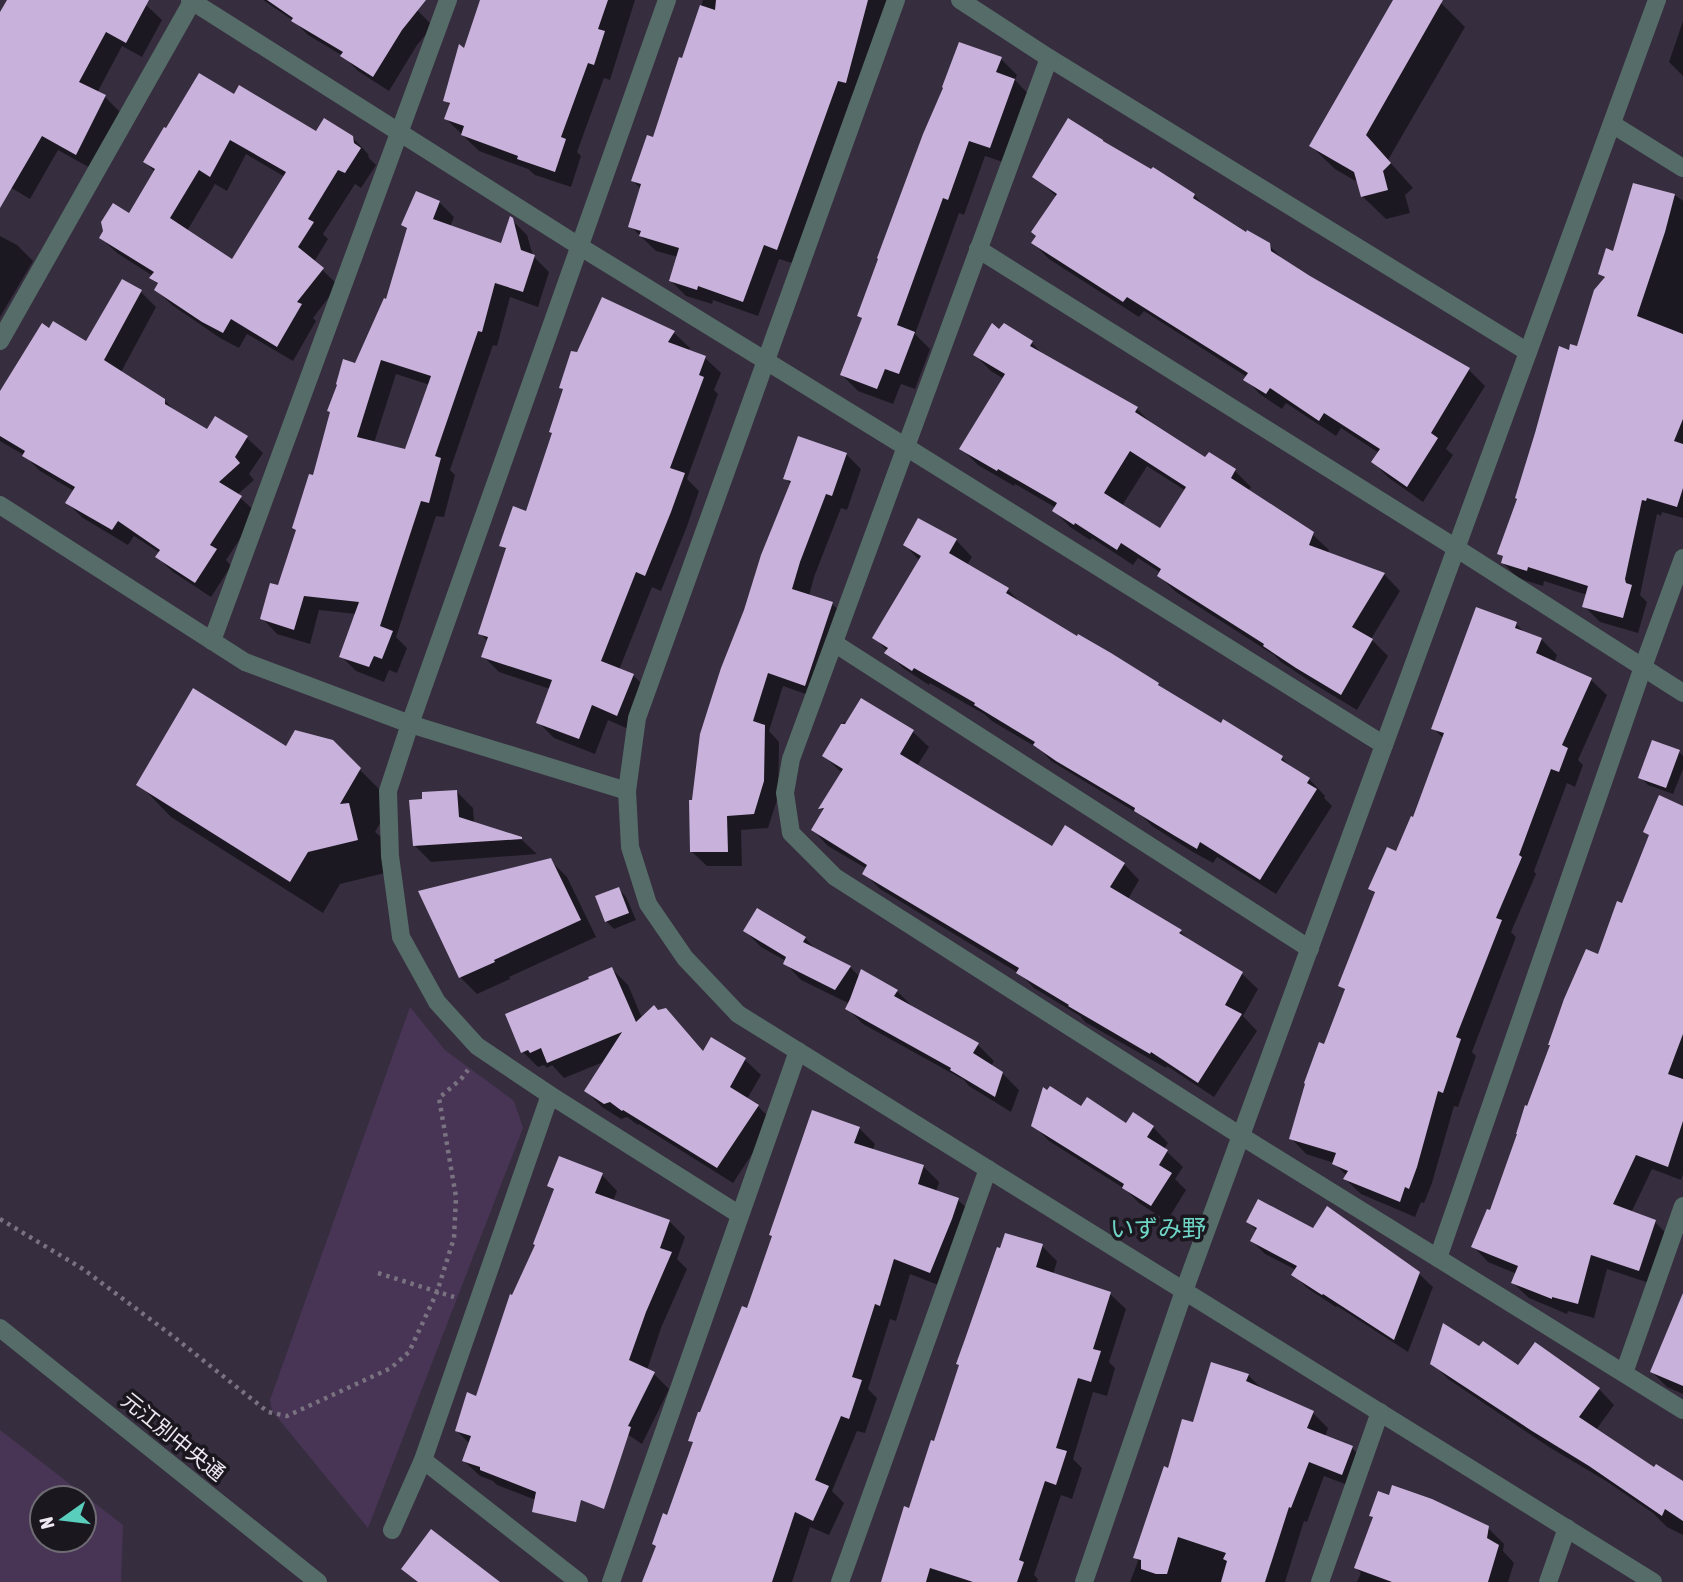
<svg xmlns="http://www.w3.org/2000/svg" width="1683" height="1582" font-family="'Asap Condensed','Noto Sans JP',sans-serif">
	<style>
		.green { fill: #483556; fill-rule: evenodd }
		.shadow { fill: #0007; fill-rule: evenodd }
		.building { fill: #c8b1db; fill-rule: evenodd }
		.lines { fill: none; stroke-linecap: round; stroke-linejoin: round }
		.path { stroke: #797280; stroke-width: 4.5; stroke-dasharray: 3.5 5; stroke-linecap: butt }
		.minor { stroke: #556c68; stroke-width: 18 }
		.labels { text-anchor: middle; stroke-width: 7; stroke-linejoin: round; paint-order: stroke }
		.street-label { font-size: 21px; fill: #ede8f2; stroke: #1b171f }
		.quarter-label { font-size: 24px; fill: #6fd6c6; stroke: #1b171f }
	</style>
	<rect width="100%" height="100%" fill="#362d3e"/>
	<g class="green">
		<path d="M410,1007L445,1050L514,1101L523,1128L368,1528L272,1411L270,1400Z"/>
		<path d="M0,1430L123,1525L121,1582H0ZM84,1498V1540H42V1498Z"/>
	</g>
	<g class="shadow">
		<path d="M9,0H138L146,5L162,20L142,57L122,46L97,93L105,97L121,113L92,169L58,150L30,199L0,181V15Z"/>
		<path d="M263,0H407L433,26L417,45L389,91L358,71L343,56L308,35L294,21Z"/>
		<path d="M482,0H635L610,80L604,78L577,152L581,156L571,187L535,175L528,169L479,151L446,119L451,106L445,100L465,51Z"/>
		<path d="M703,0H895L861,97L852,95L792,263L779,259L758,316L713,300L712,304L686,296L671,281L678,257L656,251L630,226L641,189L633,181L654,139L684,61Z"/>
		<path d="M1395,0H1436L1441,3L1465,27L1388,160L1413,188L1405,195L1410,213L1386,219L1362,196L1359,183L1335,169L1311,146Z"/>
		<path d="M1683,21V76L1669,62Z"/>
		<path d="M1001,59L1017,75L1015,80L1030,96L1006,163L985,156L964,215L959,213L915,334L930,349L915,389L901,384L893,404L858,391L842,375L863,319L859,316Z"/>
		<path d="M234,97L316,134L352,137L368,154L369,158L376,165L361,188L355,184L323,234L328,239L314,262L338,285L313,318L316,321L293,361L247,334L239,348L220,338L172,305L156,290L159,285L152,278L153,276L117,253L101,238L129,215L155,172L145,162ZM246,154L285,177L233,261L187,231L215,184L227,191Z"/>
		<path d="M1034,176L1194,195L1209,211L1246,235L1269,245L1285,262L1469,370L1485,386L1446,449L1453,455L1423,502L1389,478L1373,462L1379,453L1341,428L1336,436L1286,403L1282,409L1261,395L1246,380L1247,377L1144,311L1139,317L1049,259L1033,243L1057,197Z"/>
		<path d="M1675,195L1683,201V346L1607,323L1605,279L1600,274L1614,253Z"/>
		<path d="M439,202L454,217L450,227L502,245L511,219L527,235L533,256L549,272L538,307L510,297L497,346L493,345L450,470L455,475L444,517L436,516L396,637L407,648L397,673L389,670L384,682L356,671L341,656L356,614L319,610L310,644L277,634L262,618L279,588L314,478L355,365L387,302L408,230L403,225ZM396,374L430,385L406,451L374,443Z"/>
		<path d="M0,236L17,245L33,261L0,317Z"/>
		<path d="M141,292L156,307L121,372L164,400L178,414L208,431L216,418L247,438L263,453L249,474L254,480L237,495L257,513L226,560L231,566L211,597L173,572L157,557L160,553L134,536L128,545L83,518L67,503L74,491L40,471L24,455L0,441V393L87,343Z"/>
		<path d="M603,299L674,333L690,348L688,351L705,358L721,373L714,390L718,394L687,479L699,491L686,529L661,591L652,587L619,670L633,675L649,691L633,731L608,720L595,754L554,738L538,722L550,689L499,672L483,656L488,642L480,633L507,551L501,545L527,513L553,433L564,391L561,387Z"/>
		<path d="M1000,332L1032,343L1045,357L1137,409L1153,425L1205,460L1235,471L1251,487L1248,491L1312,534L1329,550L1328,553L1384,574L1400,591L1371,639L1388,656L1357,710L1314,684L1281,662L1274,655L1176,592L1159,576L1161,573L1138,558L1133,565L1092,538L1090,540L1070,527L1054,511L1056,508L1015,484L1014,486L978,465L962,449L1004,379L991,371L975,355ZM1147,466L1186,491L1160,530L1122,506Z"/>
		<path d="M1683,383V518L1662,512L1661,516L1657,514L1640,595L1647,602L1638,633L1600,622L1584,606L1587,595L1544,581L1543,586L1518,578L1503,563L1504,558L1499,553Z"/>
		<path d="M846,454L861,469L847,510L841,508L814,577L809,596L832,604L847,618L820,699L783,686L769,731L779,742L778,797L768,828L741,830L742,866H707L692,852L694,802L791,484L785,478Z"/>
		<path d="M956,540L972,557L967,565L1008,590L1024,606L1158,684L1166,692L1282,758L1295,771L1309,779L1325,796L1324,798L1332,806L1276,894L1217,857L1213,863L1193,852L1152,826L1142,816L1051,761L1041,750L992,721L984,714L930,683L929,685L903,668L887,652V651L874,637L920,561L905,545Z"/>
		<path d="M1516,624L1526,634L1541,639L1557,655L1554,663L1591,680L1607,695L1578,760L1583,765L1575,787L1567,783L1534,871L1536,874L1511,932L1516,937L1472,1052L1476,1056L1458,1107L1454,1106L1432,1183L1424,1203L1421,1202L1415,1217L1361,1194L1345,1179L1347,1176L1334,1163L1306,1154L1291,1138L1346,991L1340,986L1376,895L1370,888L1397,854L1414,819L1444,739L1433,728Z"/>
		<path d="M862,701L913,732L929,747L917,766L1053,848L1124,864L1139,880L1128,899L1180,931L1193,944L1242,974L1258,989L1243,1016L1257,1031L1214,1097L1167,1066L1166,1068L1085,1022L1080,1016L1034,988L1020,974L880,889L864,873L867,869L828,846L813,830L824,812L821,808L842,773L824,756L844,722L848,724Z"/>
		<path d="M332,742L392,802L375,832L381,837L389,872L340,884L323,913L171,817L139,784L287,748Z"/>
		<path d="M1679,752L1683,756V769L1673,794L1648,785L1640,777Z"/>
		<path d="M457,792L473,808L474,824L521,839L537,854L431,862L415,846Z"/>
		<path d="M550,860L567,877L596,937L509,977L510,979L477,994L460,977L421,893Z"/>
		<path d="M1683,865V1174L1681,1180L1652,1169L1631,1213L1655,1222L1670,1237L1655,1285L1607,1269L1594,1318L1568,1311L1567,1314L1529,1298L1513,1283L1517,1274L1488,1262L1473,1246L1491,1213L1528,1108L1623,905Z"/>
		<path d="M619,889L626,897L636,920L614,929L606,921Z"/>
		<path d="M745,931L805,938L817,951L850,967L860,977L897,991L913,1007L978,1045L994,1061L991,1066L1002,1073L1019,1090L1011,1112L969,1086L964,1080L863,1024L847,1008L850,1004L801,980L785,963L786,961L761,947Z"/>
		<path d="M612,969L628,985L642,1018L704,1053L712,1040L745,1060L761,1075L747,1099L758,1106L773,1122L733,1183L639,1124L638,1125L627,1117L621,1119L602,1107L586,1091L606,1061L564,1078L552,1065L547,1068L544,1065L538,1067L523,1052Z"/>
		<path d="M1048,1092L1082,1108L1127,1126L1153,1127L1168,1143L1164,1149L1183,1167L1175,1179L1186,1190L1167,1221L1139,1203L1125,1189L1049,1141L1033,1125Z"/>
		<path d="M859,1128L875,1144L872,1151L923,1166L939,1182L936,1192L958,1200L974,1215L946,1288L910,1274L896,1321L890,1319L868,1389L877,1398L865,1433L857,1431L832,1491L844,1503L829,1535L810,1527L792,1582H644L694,1444L690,1440L748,1310Z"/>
		<path d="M602,1175L617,1191L613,1201L669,1221L685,1237L677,1259L687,1269L661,1328L647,1370L654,1374L669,1389L642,1444L627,1434L569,1513L497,1485L493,1481L480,1476L464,1461L470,1444L457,1431L477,1399L513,1298L537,1246L555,1191L549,1186Z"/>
		<path d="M1248,1222L1314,1230L1419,1274L1433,1287L1408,1352L1337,1306L1336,1307L1307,1288L1294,1275L1296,1270L1265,1254L1252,1241L1257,1231Z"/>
		<path d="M1042,1246L1057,1261L1053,1275L1110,1294L1126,1309L1109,1362L1115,1368L1107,1396L1093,1392L1073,1459L1082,1468L1072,1499L1061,1495L1034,1575L1038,1579L1037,1582H883L935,1444Z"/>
		<path d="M1683,1315V1394L1667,1387L1652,1372Z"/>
		<path d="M1480,1349L1518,1367L1599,1389L1614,1405L1596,1430L1655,1469L1683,1483V1535L1667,1527L1653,1513L1606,1481L1549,1447L1448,1379L1432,1363Z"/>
		<path d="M1248,1375L1264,1391L1313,1413L1328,1428L1325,1437L1352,1448L1367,1463L1358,1489L1324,1476L1307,1522L1304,1521L1285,1582H1130L1138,1561L1135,1557L1169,1470L1194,1425Z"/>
		<path d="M1390,1497L1488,1528L1504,1544L1503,1551L1514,1563L1508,1582H1357L1361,1573L1356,1568L1374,1519L1371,1516Z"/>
	</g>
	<g class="building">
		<path d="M7,0H149L126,43L106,32L79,82L106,95L76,155L42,136L0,208V12Z"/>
		<path d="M267,0H426L402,30L373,77L340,56L343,52L291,21L293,18Z"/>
		<path d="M480,0H608L598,29L605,31L594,65L588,63L561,137L566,139L555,172L517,159L518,156L461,135L464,126L444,119L450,103L443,101L459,44L464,48Z"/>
		<path d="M716,0H868L846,83L838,81L777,250L764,245L743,302L698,286L697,290L669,281L679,248L639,236L641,231L628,227L641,184L631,181L647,135L653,137L679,57L682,58L700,5L715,10Z"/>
		<path d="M1393,0H1443L1366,135L1391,163L1383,171L1388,190L1361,197L1354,172L1309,146Z"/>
		<path d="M959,42L1002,57L996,72L1015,79L990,148L969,141L948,200L943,198L897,325L915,332L899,374L885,369L877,389L840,375L862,318L857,316L878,259L877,258L923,134L943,88L942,87Z"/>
		<path d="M199,73L234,94L239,85L316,131L324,118L353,136L354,143L361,148L345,173L338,170L308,219L314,222L298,247L324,268L297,302L302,304L277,347L231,319L223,333L202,322L154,290L158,283L149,278L154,272L99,238L103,231L101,222L113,203L129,213L155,169L143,162L164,127L166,128ZM230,140L286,172L232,259L170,218L199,170L210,177Z"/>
		<path d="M1068,118L1103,140V141L1151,169L1153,167L1195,194L1193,198L1246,232L1247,230L1270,243L1271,251L1310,276L1470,368L1431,433L1438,438L1407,487L1371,462L1380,449L1324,413L1319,421L1270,388L1266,394L1243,380L1248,373L1127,297L1123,302L1031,243L1036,236L1031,232L1057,194L1032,177Z"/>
		<path d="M1633,183L1675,194L1665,232L1637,316L1683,334V419L1674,441L1683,444V488L1677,507L1647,498L1646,501L1642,500L1625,579L1626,583L1632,585L1623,618L1582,607L1588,586L1528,567L1527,571L1501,563L1503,556L1497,554L1517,499L1515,498L1535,433L1559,346L1569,350L1570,344L1577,346L1594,290L1605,277L1598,274L1606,248L1613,251Z"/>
		<path d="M416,191L440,201L433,219L501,243L510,216L513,218L521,250L535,255L523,292L495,283L482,332L478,331L435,456L441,458L429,503L421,501L380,626L393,631L382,659L374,656L369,667L339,657L359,602L304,596L294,630L260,619L270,583L278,585L296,530L292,528L309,474L313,475L330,412L327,411L337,385L336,384L343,359L355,363L384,298L386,299L407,228L401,225ZM381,360L431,376L405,449L357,437Z"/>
		<path d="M122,279L142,290L104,360L165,399V404L207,429L215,416L248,436L235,457L240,463L219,482L242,496L210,545L217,549L195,583L155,557L160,550L118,521L112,530L65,503L75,487L22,456L25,451L0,436V391L42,323L49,328L53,321L86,341Z"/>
		<path d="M602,297L675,331L668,342L706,356L699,375L704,377L670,468L685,473L671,512L645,576L636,572L601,661L634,674L617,716L592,705L579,739L536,723L552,680L481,657L488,637L478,634L506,548L499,546L513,506L526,511L552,433L549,432L563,389L559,388L571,351L577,352Z"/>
		<path d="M992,323L999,329L1004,323L1033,341L1030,346L1138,407L1135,412L1205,457L1209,452L1236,469L1231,478L1314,532L1309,545L1385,573L1352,627L1373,639L1341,695L1296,668L1263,646L1264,644L1157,576L1161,569L1121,543L1117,550L1075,523L1074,525L1052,511L1057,503L998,469L997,471L959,449L1005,374L973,355ZM1130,451L1186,487L1160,528L1104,493Z"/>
		<path d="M798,436L847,453L832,496L826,494L800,562L792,589L833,602L805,686L768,673L753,721L765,725L764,781L754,814L727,816L728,852H690L689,800H692L700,734L721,668L744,610L761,555L791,481L783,479Z"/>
		<path d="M918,518L957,539L949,553L1009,588L1006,593L1077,636L1078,634L1111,653L1159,683L1158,685L1221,723L1223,719L1283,756L1281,760L1310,778L1307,783L1317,789L1260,880L1200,842L1197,849L1175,836L1134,811L1135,808L1056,761L1033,745L1035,742L974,705L975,703L914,668L912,671L884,653L888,648L872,638L921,556L903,545Z"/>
		<path d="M1476,607L1517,622L1515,628L1542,638L1536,653L1592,678L1562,745L1568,748L1559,772L1551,769L1519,855L1522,857L1496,918L1502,920L1456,1037L1461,1039L1443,1093L1438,1091L1417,1167L1409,1189L1405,1187L1400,1202L1343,1179L1348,1171L1332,1164L1336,1153L1289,1139L1305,1084L1304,1083L1319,1042L1324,1044L1345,989L1338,986L1375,892L1368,889L1387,847L1396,851L1411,816L1413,817L1444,733L1431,729Z"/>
		<path d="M193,688L286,746L295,730L333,740L361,768L340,804L349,803L358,840L308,852L290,882L136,785Z"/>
		<path d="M861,698L914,730L900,754L1052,846L1065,825L1125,863L1110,887L1182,930L1179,933L1243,972L1225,1005L1242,1014L1198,1083L1151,1052L1150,1054L1068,1006L1069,1005L1016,973L1019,968L862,874L867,865L811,830L824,808L818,809L843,769L822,756L841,724H845Z"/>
		<path d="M1652,740L1680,750L1666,788L1638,778Z"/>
		<path d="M457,790L459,817L522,837V839L413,846L409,800L422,799V792Z"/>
		<path d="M1659,795L1683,806V1034L1668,1074L1683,1079V1121L1668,1167L1636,1155L1613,1204L1656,1220L1639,1271L1591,1255L1578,1304L1552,1297V1299L1511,1283L1518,1266L1471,1247L1487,1209L1490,1210L1517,1134H1516L1525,1105L1527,1106L1550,1045H1548L1564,999L1586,949L1598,954L1617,901L1622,903L1649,835L1643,832Z"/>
		<path d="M551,858L581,920L494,960L495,962L459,978L418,891Z"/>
		<path d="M619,887L629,913L605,922L595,896Z"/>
		<path d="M757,908L806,937L803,942L851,966L835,990L783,964L786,957L743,931Z"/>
		<path d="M612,967L636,1022L654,1005L658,1010L666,1008L703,1051L711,1037L746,1058L730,1087L759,1105L717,1168L623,1110L622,1111L610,1102L604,1104L584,1091L622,1032L547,1063L541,1048L530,1053L528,1050L521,1053L505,1014L589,979L588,977Z"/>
		<path d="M861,969L898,990L894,996L979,1043L973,1053L1003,1072L995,1097L950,1070L951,1068L845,1009L850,999Z"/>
		<path d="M1050,1086L1081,1106L1087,1097L1126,1123L1133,1112L1154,1126L1147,1137L1168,1150L1159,1165L1172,1173L1151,1206L1122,1188L1124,1184L1031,1126L1043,1087L1047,1090Z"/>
		<path d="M812,1110L860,1127L854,1143L924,1165L918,1184L959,1198L952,1219L930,1273L894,1259L880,1306L875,1304L852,1377L862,1380L849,1419L841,1416L815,1480L829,1486L813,1521L795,1512L772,1582H642L656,1546L652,1544L663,1513L667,1515L693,1442L688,1441L698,1412H700L742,1306L747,1308L772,1236L769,1235L778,1209Z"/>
		<path d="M559,1156L603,1173L595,1193L670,1220L660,1248L672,1252L646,1312L629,1360L655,1372L628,1426L631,1427L604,1509L581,1500L576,1522L532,1512L536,1492L480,1470V1467L462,1461L471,1436L455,1431L467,1392L476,1396L510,1294L512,1295L535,1245L533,1244L554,1189L547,1186Z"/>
		<path d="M1258,1199L1313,1228L1327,1206L1420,1272L1394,1340L1323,1294L1322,1295L1291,1275L1297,1266L1250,1241L1257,1228L1246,1222Z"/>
		<path d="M1005,1233L1043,1244L1036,1267L1111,1292L1093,1349L1101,1351L1091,1382L1078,1378L1056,1448L1067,1451L1056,1485L1045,1481L1019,1560L1024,1562L1017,1582H973L930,1568L926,1582H881L904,1506L909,1508L931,1440L934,1441L959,1365L956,1364L965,1339L997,1247L1000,1248Z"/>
		<path d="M1683,1293V1386L1650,1372Z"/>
		<path d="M1443,1323L1479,1346L1483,1341L1518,1365L1535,1342L1600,1388L1579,1417L1654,1467L1656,1464L1683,1481V1521L1665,1509L1662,1516L1589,1466L1532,1431L1430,1364Z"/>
		<path d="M1211,1362L1249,1374L1246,1381L1314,1411L1307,1428L1353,1446L1342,1475L1309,1462L1291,1508L1289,1507L1265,1582H1221L1227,1561L1223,1559L1226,1553L1178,1537L1167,1574H1156L1141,1569V1560L1133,1558L1164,1466L1168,1468L1182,1419L1193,1422Z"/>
		<path d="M1392,1485L1432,1499L1489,1526L1487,1538L1499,1545L1488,1582H1392L1354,1568L1373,1517L1369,1516L1378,1491L1389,1495Z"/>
		<path d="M431,1529L500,1582H418L401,1569Z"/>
	</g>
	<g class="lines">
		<g class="path">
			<path d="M0,1219L83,1269L174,1337L268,1412L287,1416L391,1368L409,1352L437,1292L454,1238L456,1197L439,1098L461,1079L468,1070"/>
			<path d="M378,1273L454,1297"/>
		</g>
		<g class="minor">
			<path d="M190,0L579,246L906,447L1384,745"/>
			<path d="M667,0L410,724L388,791L390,856L401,937L437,1002L477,1046L550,1095L740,1215"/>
			<path d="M896,0L637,718L627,791L630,847L648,904L685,958L738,1014L1653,1582"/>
			<path d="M960,0L1049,58L1528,352"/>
			<path d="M1049,58L791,759L785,793L791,833L835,877L1241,1136L1683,1410"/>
			<path d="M1612,124L1683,168"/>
			<path d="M978,249L1456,548L1683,693"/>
			<path d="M0,341L193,0"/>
			<path d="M0,505L245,662L410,724L627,791"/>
			<path d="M212,641L448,0"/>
			<path d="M834,643L1310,949"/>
			<path d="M1438,1258L1643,667L1683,558"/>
			<path d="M0,1328L318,1582"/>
			<path d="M1624,1373L1683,1206"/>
			<path d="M423,1460L579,1582"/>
			<path d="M392,1530L423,1460L550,1095"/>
			<path d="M611,1582L798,1051"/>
			<path d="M840,1582L988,1169"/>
			<path d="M1084,1582L1184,1291L1657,0"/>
			<path d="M1320,1582L1380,1412"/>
			<path d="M1548,1582L1567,1528"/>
		</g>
	</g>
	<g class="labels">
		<g class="street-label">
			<text transform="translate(173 1437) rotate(39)" y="7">元江別中央通</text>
		</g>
		<g class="quarter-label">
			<text x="1158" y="1237">いずみ野</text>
		</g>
	</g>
	<g transform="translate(63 1519) rotate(256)"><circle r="33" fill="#1b171f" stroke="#6f6b73" stroke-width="2"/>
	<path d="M0-5L12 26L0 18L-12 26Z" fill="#5acebd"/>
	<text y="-10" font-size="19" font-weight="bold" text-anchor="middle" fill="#ede8f2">N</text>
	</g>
</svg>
